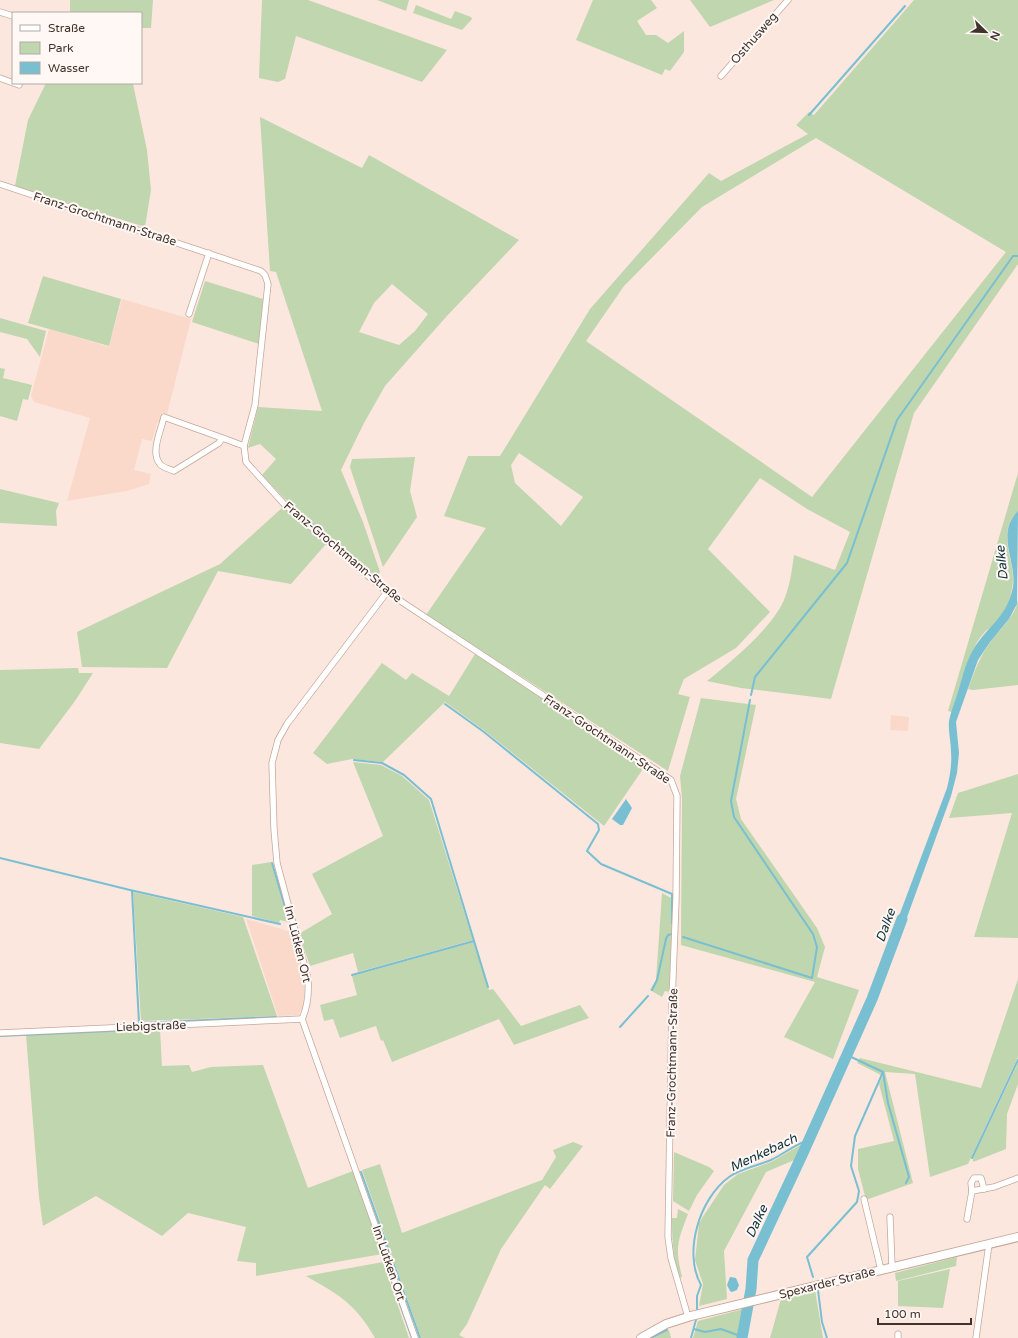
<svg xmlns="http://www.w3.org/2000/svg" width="1018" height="1338" font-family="'Varela Round',sans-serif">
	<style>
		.built { fill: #fad9ca }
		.green { fill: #bfd6ae; fill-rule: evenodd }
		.water { fill: #79bfd2 }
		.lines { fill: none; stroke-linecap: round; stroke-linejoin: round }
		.stream { stroke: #79bfd2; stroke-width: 2 }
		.river { stroke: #79bfd2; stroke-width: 11 }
		.minor-casing { stroke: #c6a799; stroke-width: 7 }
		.secondary-casing { stroke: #c6a799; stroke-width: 10 }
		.minor { stroke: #fff; stroke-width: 5.5 }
		.secondary { stroke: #fff; stroke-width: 8 }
		.labels { text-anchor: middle; stroke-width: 4; stroke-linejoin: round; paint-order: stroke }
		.street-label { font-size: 12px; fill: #40332d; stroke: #fff8f5 }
		.water-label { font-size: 13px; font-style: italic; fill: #10323b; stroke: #fff8f5 }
	</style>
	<rect width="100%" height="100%" fill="#fce7df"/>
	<g class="built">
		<path d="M122,299L191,319L167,414L162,413L160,420L157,423L152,441L142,439L134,470L151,474L149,484L127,491L67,501L90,418L34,402L31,396L49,329L109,347Z"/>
		<path d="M891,715L909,717L908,731L890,730Z"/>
		<path d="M246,919L292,932L305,981L303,1008L298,1015L278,1016Z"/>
	</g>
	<g class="green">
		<path d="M70,0H153L151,28H141V13H70Z"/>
		<path d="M262,0H308L447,50L422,82L296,36L285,79L278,82L259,78Z"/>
		<path d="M377,0H409L406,11Z"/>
		<path d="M593,0H651L657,8L637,21L646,35H656L668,43L684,31V52L670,71L665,69L662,75L576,40Z"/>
		<path d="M690,0H774L710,27Z"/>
		<path d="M914,0H1018V264L914,413L831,699L741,688L707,681C731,662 772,628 784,600C790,585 792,570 794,555L835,570L850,532L807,509L760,478L708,549L770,612L736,648L684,679L678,694L690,697L668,771L426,615L486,528L444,516L468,456H500L590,309L709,173L721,181L808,134L796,125L809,112L814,115ZM816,138L1006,252L812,497L586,341L624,286L702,207ZM519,453L583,497L561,526L515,483L511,465Z"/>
		<path d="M416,5L451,19L455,11L471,17L472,19L462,30L413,13Z"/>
		<path d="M46,83L133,84L147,150L151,190L145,227L15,186L28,120Z"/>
		<path d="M260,117L362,168L369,155L519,240L446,317L385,386L364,423L341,470L363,522L380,572L377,577L285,499L262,475L276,459L260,444L248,448L258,407L322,411L276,272L270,271ZM392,284L428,314L415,331L399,345L359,332L374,303Z"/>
		<path d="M43,276L121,299L109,346L28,323Z"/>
		<path d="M205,281L263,299L259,344L192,322Z"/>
		<path d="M0,318L46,331L40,357L27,339L0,332Z"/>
		<path d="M0,368L5,369L3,378L32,385L28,400L23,399L17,421L0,416Z"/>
		<path d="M415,457L410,491L417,517L383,567L350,467L352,459Z"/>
		<path d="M1018,473V511C994,534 1018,563 1012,588C1010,601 1005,613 996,624C993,627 987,629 984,633C978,639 973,649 970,657C962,674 958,694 952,712L948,711Z"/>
		<path d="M0,489L59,503L56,511L57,526L0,523Z"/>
		<path d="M283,507L326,544L291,584L218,571L167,668L82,667L77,632L220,564Z"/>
		<path d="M1018,600V685L973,690L968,689C974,673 979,658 989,644C998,630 1015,618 1018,600Z"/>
		<path d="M475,654L645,766L604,826L485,731L445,702L383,762L352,759L327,764L313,753L382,663L406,680L412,673L449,696Z"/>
		<path d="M78,668L79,673H93L75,701L39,749L0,743V670Z"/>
		<path d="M701,698L756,705L736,799L741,819L817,928L825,947L817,977L859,990L833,1059L784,1037L815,982L681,945L682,799L680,776Z"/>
		<path d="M353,762L381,765L402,776L429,800L473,940L358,972L353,953L310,966L299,934L332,914L312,874L383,836Z"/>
		<path d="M1018,774V938L974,937L1012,813L949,818L958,793Z"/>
		<path d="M271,862L288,922L280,920L279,923L252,916V865Z"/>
		<path d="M133,892L243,917L277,1016L141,1021Z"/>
		<path d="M662,893L673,899L669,992L665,991L662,997L650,990L656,980Z"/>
		<path d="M474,942L489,990L493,989L521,1026L580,1005L589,1018L514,1045L499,1019L392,1062L383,1040L381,1041L376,1026L340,1038L333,1019L324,1021L320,1005L357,995L352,976Z"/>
		<path d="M1018,979V1057L968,1164L930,1177L915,1074L885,1072L913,1183L866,1200L858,1169V1149L894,1141L879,1084L883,1076L857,1063L860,1058L981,1088Z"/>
		<path d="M160,1029L162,1066L189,1065L192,1072L211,1067L263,1065L308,1188L353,1171L382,1254L256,1276V1263L237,1261L246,1227L188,1213L162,1236L96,1196L43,1226L39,1197L26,1035Z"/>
		<path d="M1018,1063V1084L1007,1114L1006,1149L973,1162V1158Z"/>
		<path d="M573,1142L583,1146L550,1189L545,1185L501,1249L467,1324L459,1335L465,1338H421L362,1170L380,1164L402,1233L542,1180L556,1157L553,1150Z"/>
		<path d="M804,1143L799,1158L766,1172L724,1251L727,1299L699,1306L703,1284L695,1260L699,1224L702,1218L724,1185L738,1174L771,1162Z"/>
		<path d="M674,1152L709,1167L714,1171L697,1195L689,1211L673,1201Z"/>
		<path d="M678,1209L688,1214C677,1243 675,1247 682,1277L679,1278C673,1258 672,1239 672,1218H677Z"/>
		<path d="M957,1257L956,1266L896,1281L895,1273Z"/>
		<path d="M383,1262L409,1338H375C355,1303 339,1295 306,1276Z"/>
		<path d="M950,1269L943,1308L898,1306V1281Z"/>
		<path d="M815,1290L823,1338H770L781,1299Z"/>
		<path d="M743,1309L738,1338H693L698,1321Z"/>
		<path d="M669,1330L671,1338H654Z"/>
	</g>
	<g class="water">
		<path d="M1018,511L1017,604L1009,619L990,642L978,660L956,722L959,753L957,773L951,796L901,934L893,932L947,788C950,776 952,764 951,752C951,742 948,731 949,721C950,715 953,707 955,701C960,687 963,671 969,658C982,628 1006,622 1013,587C1017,561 995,534 1018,511Z"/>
		<path d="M626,799L632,808L623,825H620L612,819Z"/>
		<path d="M730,1277L736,1278L739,1285L737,1290L732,1292L730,1291L727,1285Z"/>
	</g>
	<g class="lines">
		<g class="stream">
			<path d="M809,115L905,6"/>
			<path d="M294,508L375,577"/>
			<path d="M386,587L398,596"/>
			<path d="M751,695L755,677L847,563L897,420L1013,256H1018"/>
			<path d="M445,704L484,732L598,824L599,830L587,851L601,864L672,894V923"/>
			<path d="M354,760L382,763L404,775L431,799L488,987"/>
			<path d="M0,858L130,890L280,924"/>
			<path d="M272,863L289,921"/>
			<path d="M132,891L139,1023L276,1017"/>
			<path d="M683,937L812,978L817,947L813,934L734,817L731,801L750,700"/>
			<path d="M352,975L474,941"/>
			<path d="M652,990L657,980L666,939L668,935L672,934"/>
			<path d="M620,1027L648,996"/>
			<path d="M0,1036L154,1029"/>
			<path d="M883,1072L888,1103L909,1177L906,1183"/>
			<path d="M972,1158L1018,1060"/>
			<path d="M361,1172L420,1338"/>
			<path d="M389,1273L412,1338"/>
			<path d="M813,1277L807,1257L857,1202L859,1191L851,1166L855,1136L883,1072L847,1055"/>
			<path d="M818,1290L822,1322L827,1338"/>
			<path d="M697,1312V1296L701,1285C683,1253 699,1199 729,1177C741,1168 757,1166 771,1160C784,1154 795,1144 809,1140"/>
			<path d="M694,1329L705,1332L721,1329L743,1337"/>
			<path d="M651,1338L667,1330"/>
			<path d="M691,1338L697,1316"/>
		</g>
		<path class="river" d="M742,1338L751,1289L753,1260L803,1153L872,999L902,919"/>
		<defs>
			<g id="minor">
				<path d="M0,12L13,16"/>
				<path d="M721,76L788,0"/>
				<path d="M0,78L19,85"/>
				<path d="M0,184L261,271L265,275L268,284L255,405L244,446L246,462L284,504L387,592L671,780L677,796L676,900L672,1002L668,1237L671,1258L688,1317"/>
				<path d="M189,314L209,253"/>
				<path d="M222,438L219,443L174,471C170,469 163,468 160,464C150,453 161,430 164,417C191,427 218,436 244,446"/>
				<path d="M387,592L287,724L278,740L272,763L274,829L277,863L308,979C309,994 308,1006 302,1019L415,1338"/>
				<path d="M0,1033L302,1019"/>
				<path d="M972,1191L994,1187L1018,1178"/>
				<path d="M864,1199L881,1270"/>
				<path d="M890,1217L892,1267"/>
				<path d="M967,1219L972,1191L971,1183L974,1178H981L984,1189"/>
				<path d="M898,1338V1334"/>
				<path d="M976,1338L989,1244"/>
			</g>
			<path id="secondary" d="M641,1338L666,1324L691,1316L1018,1237"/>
		</defs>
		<use href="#minor" class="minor-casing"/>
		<use href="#secondary" class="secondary-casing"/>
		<use href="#minor" class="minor"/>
		<use href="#secondary" class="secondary"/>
	</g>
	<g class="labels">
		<g class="street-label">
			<text transform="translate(754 38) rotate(-49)" y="4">Osthusweg</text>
			<text transform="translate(105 219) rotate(18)" y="4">Franz-Grochtmann-Straße</text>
			<text transform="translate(343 552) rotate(40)" y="4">Franz-Grochtmann-Straße</text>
			<text transform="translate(607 739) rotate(34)" y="4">Franz-Grochtmann-Straße</text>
			<text transform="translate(298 944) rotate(76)" y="4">Im Lütken Ort</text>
			<text transform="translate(151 1026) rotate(-2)" y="4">Liebigstraße</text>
			<text transform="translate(672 1063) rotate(-89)" y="4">Franz-Grochtmann-Straße</text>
			<text transform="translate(389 1263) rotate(71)" y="4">Im Lütken Ort</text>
			<text transform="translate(827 1283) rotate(-14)" y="4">Spexarder Straße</text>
		</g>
		<g class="water-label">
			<text transform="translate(1001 563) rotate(-96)" y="5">Dalke</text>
			<text transform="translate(885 925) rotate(-70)" y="5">Dalke</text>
			<text transform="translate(763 1152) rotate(-25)" y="5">Menkebach</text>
			<text transform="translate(756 1221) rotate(-65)" y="5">Dalke</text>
		</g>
	</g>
	<rect x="12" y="12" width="130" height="72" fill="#fff8f5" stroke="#b3a9a5"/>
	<rect x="20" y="25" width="20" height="6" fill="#ffffff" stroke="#b3a9a5"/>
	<text x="48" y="32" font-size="12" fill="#40332d">Straße</text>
	<rect x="20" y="42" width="20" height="12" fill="#bfd6ae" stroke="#b3a9a5"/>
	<text x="48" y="52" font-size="12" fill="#40332d">Park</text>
	<rect x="20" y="62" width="20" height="12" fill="#79bfd2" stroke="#b3a9a5"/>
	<text x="48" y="72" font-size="12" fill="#40332d">Wasser</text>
	<g transform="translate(986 32) rotate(113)" stroke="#fff8f5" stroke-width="3" paint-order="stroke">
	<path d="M0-3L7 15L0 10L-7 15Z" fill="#40332d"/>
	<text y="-6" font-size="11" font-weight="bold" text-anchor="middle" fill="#40332d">N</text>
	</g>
	<path d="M878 1318v6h93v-6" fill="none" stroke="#40332d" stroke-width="2"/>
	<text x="884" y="1318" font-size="12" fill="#40332d" stroke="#fff8f5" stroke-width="3" paint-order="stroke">100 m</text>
</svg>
